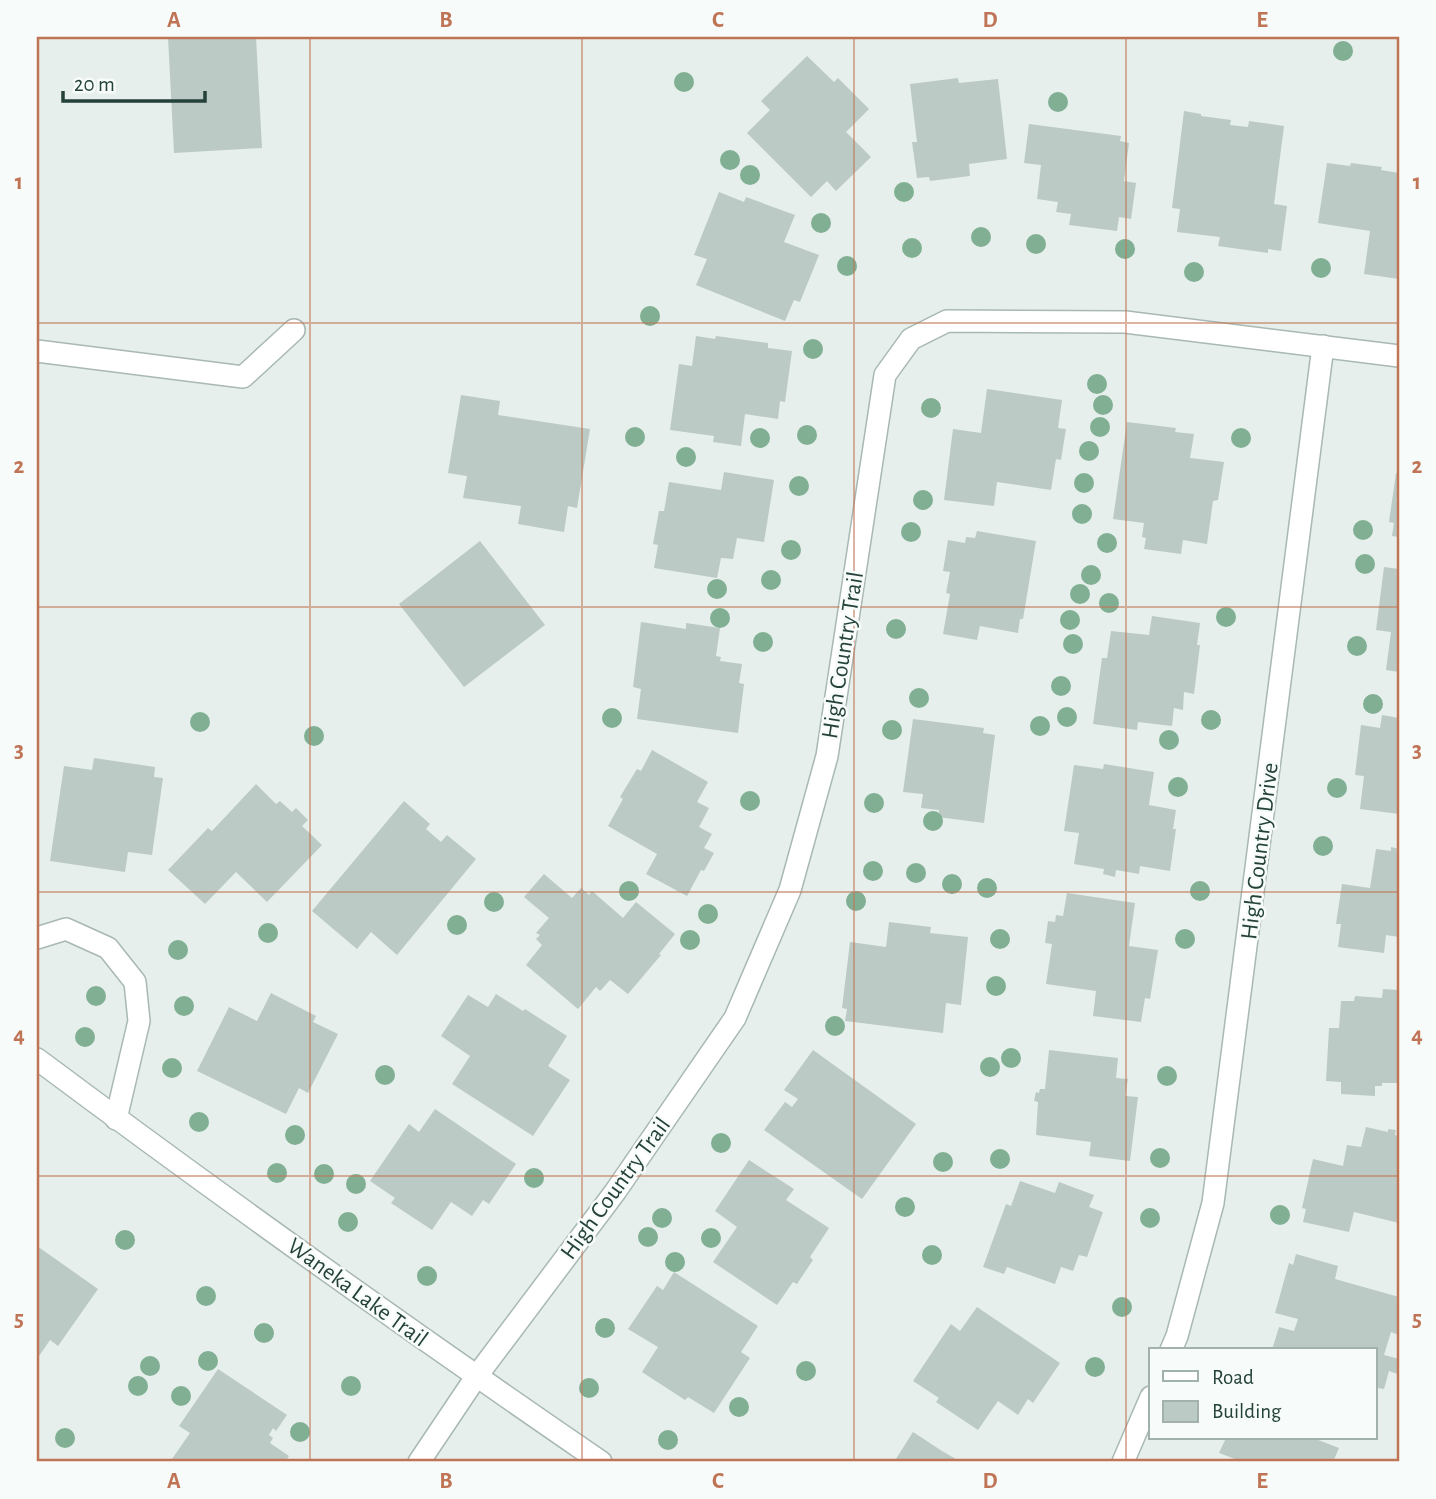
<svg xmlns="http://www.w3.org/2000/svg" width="1436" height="1499" font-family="'Alegreya Sans',sans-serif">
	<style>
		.building { fill: #bbcac4 }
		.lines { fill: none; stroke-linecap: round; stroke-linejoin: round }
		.street-casing { stroke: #a8b8b2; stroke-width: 24 }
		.street { stroke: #fff; stroke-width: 21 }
		.tree { fill: #80af93 }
		.grid { fill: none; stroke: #c07456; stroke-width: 2; stroke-opacity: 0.55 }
		.labels { text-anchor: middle; stroke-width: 5; stroke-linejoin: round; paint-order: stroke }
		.street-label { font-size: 24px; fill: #24423a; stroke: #f7fbf9 }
		.neatline { fill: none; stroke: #c07456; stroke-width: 2.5 }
		.grid-label { font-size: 23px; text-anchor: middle; font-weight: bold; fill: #c07456 }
	</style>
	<rect width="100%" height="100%" fill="#e6efeb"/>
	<g class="building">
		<path d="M168,37H256L262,148L174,153Z"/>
		<path d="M807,56L834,82L838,78L869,109L846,132L871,157L836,191L827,181L811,197L747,133L770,110L761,101Z"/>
		<path d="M958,78L959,83L998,79L1007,159L969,164L970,176L930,181L929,177L917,178L912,142H917L910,84Z"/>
		<path d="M1184,111L1201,114V116L1231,120L1230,125L1248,127L1249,121L1284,126L1274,204L1287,206L1281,251L1268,249V253L1218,246L1220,237L1177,232L1180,209L1172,208Z"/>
		<path d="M1029,124L1121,136L1120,141L1129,143L1124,181L1136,183L1131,219L1119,217L1117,231L1069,225L1071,214L1056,212L1058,202L1037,199L1041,165L1024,163Z"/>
		<path d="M1327,163L1350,166L1351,163L1382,167L1381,170L1399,173V279L1364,274L1370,231L1318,223Z"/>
		<path d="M719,192L744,202L746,197L795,215L784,242L819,255L800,302L794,300L785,321L696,285L707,259L694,255Z"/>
		<path d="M696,336L715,339L716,336L768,343V348L792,351L785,402L780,401L778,419L745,414L741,446L713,442L714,436L670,430L679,364L692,366Z"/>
		<path d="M987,389L1062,400L1058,428L1066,429L1061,460L1056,459L1051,490L997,482L994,506L944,500L953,429L981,433Z"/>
		<path d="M461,395L500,401L498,415L590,429L577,508L568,506L564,532L518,524L521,506L463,498L467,476L448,473Z"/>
		<path d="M1127,422L1176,428L1175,432L1194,434L1190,458L1224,462L1218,500L1213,501L1207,544L1183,540L1181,554L1144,549L1146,538L1142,537L1144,523L1113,519Z"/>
		<path d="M724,472L774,480L764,542L737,538L733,559L721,558L717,578L654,568L658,545L653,544L659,511H664L669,482L721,490Z"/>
		<path d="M1396,473H1399V537L1392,536L1394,523L1389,522Z"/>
		<path d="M977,531L1036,541L1023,619H1020L1018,633L980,626L977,640L943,634L950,594L946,593L950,572L943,571L948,540L965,543L966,537L975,538Z"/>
		<path d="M480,541L545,625L464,687L399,604Z"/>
		<path d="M1384,567L1399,569V672L1386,670L1391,632L1376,630Z"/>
		<path d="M1152,616L1200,623L1197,645H1200L1194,694L1184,692L1183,710L1174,708L1172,726L1138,722L1137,730L1093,724L1102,658H1107L1111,631L1149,635Z"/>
		<path d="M641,622L686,629V623L720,628L716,656L721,657L720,661L742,664L739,683L744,684L738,733L637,719L641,689L633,687Z"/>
		<path d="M1382,715L1399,718V814L1360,809L1364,776L1355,775L1361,725L1380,728Z"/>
		<path d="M913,719L984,728L983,733L995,735L984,823L938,817L939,810L921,808L923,794L903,792Z"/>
		<path d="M652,750L708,782L697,802L709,808L699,827L712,834L704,848L714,853L704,871L701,870L687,896L646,874L657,854L608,826L623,799L620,797L637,769L641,771Z"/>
		<path d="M94,758L155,767L154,777L163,778L152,855L128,852L125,872L50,861L64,766L92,770Z"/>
		<path d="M1104,764L1154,772L1149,805L1176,810L1173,829H1176L1170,871L1140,866L1139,874L1116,870L1115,877L1103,874L1104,869L1074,864L1079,833L1064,831L1074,765L1103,769Z"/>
		<path d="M256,784L276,804L280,801L292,812L296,808L308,820L302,826L322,845L267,902L236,872L205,904L168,870L208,828L212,831Z"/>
		<path d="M404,801L430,824L426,829L441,842L447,835L476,859L397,955L371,932L357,949L312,911Z"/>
		<path d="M1391,847L1399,849V937L1386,935L1384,953L1338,947L1341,924H1336L1342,884L1370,888L1376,849L1391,851Z"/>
		<path d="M544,874L572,898L581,888L589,895L592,891L623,918L636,902L675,934L659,954L661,955L628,994L610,980L600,991L596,987L578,1009L526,965L542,945L536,939L540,935L536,933L549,918L524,897Z"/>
		<path d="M1067,893L1135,903L1129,946L1158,950L1150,999L1145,998L1141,1022L1093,1016L1096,991L1046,984L1052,944L1045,943L1048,921L1055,922L1056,915L1063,916Z"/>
		<path d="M889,922L931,927L930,933L968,937L961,1005L946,1003L943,1033L845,1021L847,1009L842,1008L850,942L886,947Z"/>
		<path d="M1383,989L1399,990V1083H1382V1086H1375V1096L1341,1094V1082L1326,1081L1329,1028H1339L1341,1001H1354L1355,996L1382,998Z"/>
		<path d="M271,993L316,1016L313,1022L338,1034L308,1093L299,1088L286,1114L197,1071L229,1007L257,1021Z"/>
		<path d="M496,994L523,1011L525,1009L567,1036L548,1066L570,1080L533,1136L452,1084L470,1056L441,1036L468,995L488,1007Z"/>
		<path d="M813,1050L916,1124L862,1199L764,1130L785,1102L792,1107L798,1099L784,1090Z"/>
		<path d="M1049,1050L1118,1058L1116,1078L1128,1079L1125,1096L1138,1097L1130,1161L1089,1156L1091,1142L1036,1135L1038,1102L1034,1101L1036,1092L1039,1093L1040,1089H1045Z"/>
		<path d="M435,1109L516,1164L489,1204L483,1200L472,1216L451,1202L432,1230L391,1203L395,1198L370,1181L409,1124L419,1132Z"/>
		<path d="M1366,1127L1388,1132V1129L1396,1130L1395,1135L1399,1136V1223L1354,1212L1349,1232L1303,1222L1306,1209L1302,1208L1313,1159L1343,1166L1347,1145L1361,1147Z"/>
		<path d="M749,1160L794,1189L786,1200L829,1228L810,1257L813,1260L797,1284L793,1282L777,1305L713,1262L737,1227L715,1211Z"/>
		<path d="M1020,1181L1055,1193L1059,1182L1094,1195L1089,1207L1103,1212L1087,1257L1079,1255L1073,1271L1061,1267L1055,1284L1007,1267L1004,1274L983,1267L1006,1204L1011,1206Z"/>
		<path d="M37,1246L98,1289L58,1346L50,1340L37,1359Z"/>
		<path d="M1296,1254L1338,1266L1335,1279L1399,1297V1335L1391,1332L1384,1355L1399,1359V1370L1398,1374L1389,1371L1384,1389L1378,1388L1375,1395V1350H1272L1279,1327L1294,1331L1298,1319L1275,1313L1289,1263L1293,1265Z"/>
		<path d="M674,1272L758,1326L741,1352L750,1358L714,1413L688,1397L685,1400L642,1372L658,1347L628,1329L657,1286L663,1290Z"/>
		<path d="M977,1307L1060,1363L1033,1403L1028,1399L1018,1415L998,1401L978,1430L936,1402L939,1398L913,1381L951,1324L960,1331Z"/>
		<path d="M218,1369L287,1415L276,1431L273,1428L269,1435L273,1438L270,1443L289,1456L285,1462H177L172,1459L190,1433L179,1426Z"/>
		<path d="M913,1432L942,1451L961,1462H894Z"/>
		<path d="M1226,1438H1313L1339,1448L1333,1462H1243L1219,1453Z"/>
	</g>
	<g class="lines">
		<defs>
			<g id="street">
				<path d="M37,351L243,377L294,330"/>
				<path d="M37,938L66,929L108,948L135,982L139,1021L116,1119"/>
				<path d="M37,1059C222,1197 410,1331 601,1462"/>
				<path d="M1171,1350L1177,1336L1213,1203L1323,346"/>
				<path d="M419,1462L476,1377L615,1192L735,1018L790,890L827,756L885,375L911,339L947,321L1125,322L1399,356"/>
				<path d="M1123,1462L1151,1397"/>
			</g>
		</defs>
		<use href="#street" class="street-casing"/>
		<use href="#street" class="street"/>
	</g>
	<g class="tree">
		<circle cx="1343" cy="51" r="10"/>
		<circle cx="684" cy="82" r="10"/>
		<circle cx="1058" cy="102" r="10"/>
		<circle cx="730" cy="160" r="10"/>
		<circle cx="750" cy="175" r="10"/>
		<circle cx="904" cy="192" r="10"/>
		<circle cx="821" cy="223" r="10"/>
		<circle cx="981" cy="237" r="10"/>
		<circle cx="1036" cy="244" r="10"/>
		<circle cx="912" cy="248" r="10"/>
		<circle cx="1125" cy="249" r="10"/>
		<circle cx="847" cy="266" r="10"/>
		<circle cx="1321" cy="268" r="10"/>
		<circle cx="1194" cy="272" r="10"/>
		<circle cx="650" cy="316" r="10"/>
		<circle cx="813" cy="349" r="10"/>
		<circle cx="1097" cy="384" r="10"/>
		<circle cx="1103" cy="405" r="10"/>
		<circle cx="931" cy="408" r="10"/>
		<circle cx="1100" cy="427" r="10"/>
		<circle cx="807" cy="435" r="10"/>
		<circle cx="635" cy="437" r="10"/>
		<circle cx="760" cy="438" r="10"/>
		<circle cx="1241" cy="438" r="10"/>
		<circle cx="1089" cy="451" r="10"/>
		<circle cx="686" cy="457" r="10"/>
		<circle cx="1084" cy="483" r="10"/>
		<circle cx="799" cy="486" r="10"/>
		<circle cx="923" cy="500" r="10"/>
		<circle cx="1082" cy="514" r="10"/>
		<circle cx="1363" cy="530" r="10"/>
		<circle cx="911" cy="532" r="10"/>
		<circle cx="1107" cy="543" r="10"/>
		<circle cx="791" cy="550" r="10"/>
		<circle cx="1365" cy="564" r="10"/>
		<circle cx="1091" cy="575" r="10"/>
		<circle cx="771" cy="580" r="10"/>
		<circle cx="717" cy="589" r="10"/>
		<circle cx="1080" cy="594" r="10"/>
		<circle cx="1109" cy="603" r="10"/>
		<circle cx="1226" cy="617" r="10"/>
		<circle cx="720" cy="618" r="10"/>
		<circle cx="1070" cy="620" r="10"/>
		<circle cx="896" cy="629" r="10"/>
		<circle cx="763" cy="642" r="10"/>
		<circle cx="1073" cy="644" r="10"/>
		<circle cx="1357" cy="646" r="10"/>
		<circle cx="1061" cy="686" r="10"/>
		<circle cx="919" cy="698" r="10"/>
		<circle cx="1373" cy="704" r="10"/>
		<circle cx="1067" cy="717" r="10"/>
		<circle cx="612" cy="718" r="10"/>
		<circle cx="1211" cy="720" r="10"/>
		<circle cx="200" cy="722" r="10"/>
		<circle cx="1040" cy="726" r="10"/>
		<circle cx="892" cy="730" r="10"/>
		<circle cx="314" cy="736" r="10"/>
		<circle cx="1169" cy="740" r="10"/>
		<circle cx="1178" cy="787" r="10"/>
		<circle cx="1337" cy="788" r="10"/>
		<circle cx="750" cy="801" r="10"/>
		<circle cx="874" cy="803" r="10"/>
		<circle cx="933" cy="821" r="10"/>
		<circle cx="1323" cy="846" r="10"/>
		<circle cx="873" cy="871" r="10"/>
		<circle cx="916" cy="873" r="10"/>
		<circle cx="952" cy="884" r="10"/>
		<circle cx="987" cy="888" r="10"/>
		<circle cx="629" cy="891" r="10"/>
		<circle cx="1200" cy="891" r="10"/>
		<circle cx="856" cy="901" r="10"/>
		<circle cx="494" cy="902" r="10"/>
		<circle cx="708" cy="914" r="10"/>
		<circle cx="457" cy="925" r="10"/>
		<circle cx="268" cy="933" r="10"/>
		<circle cx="1000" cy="939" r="10"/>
		<circle cx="1185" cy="939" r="10"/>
		<circle cx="690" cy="940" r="10"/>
		<circle cx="178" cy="950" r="10"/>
		<circle cx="996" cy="986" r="10"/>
		<circle cx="96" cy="996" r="10"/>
		<circle cx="184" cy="1006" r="10"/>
		<circle cx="835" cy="1026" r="10"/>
		<circle cx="85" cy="1037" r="10"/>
		<circle cx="1011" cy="1058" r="10"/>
		<circle cx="990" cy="1067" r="10"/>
		<circle cx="172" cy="1068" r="10"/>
		<circle cx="385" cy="1075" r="10"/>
		<circle cx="1167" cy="1076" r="10"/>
		<circle cx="199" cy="1122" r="10"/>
		<circle cx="295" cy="1135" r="10"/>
		<circle cx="721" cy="1143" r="10"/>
		<circle cx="1160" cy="1158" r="10"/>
		<circle cx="1000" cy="1159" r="10"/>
		<circle cx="943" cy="1162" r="10"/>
		<circle cx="277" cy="1173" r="10"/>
		<circle cx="324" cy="1174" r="10"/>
		<circle cx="534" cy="1178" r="10"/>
		<circle cx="356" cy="1184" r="10"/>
		<circle cx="905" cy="1207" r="10"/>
		<circle cx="1280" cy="1215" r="10"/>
		<circle cx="662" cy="1218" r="10"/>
		<circle cx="1150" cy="1218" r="10"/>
		<circle cx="348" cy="1222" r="10"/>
		<circle cx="648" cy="1237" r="10"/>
		<circle cx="711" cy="1238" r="10"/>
		<circle cx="125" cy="1240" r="10"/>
		<circle cx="932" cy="1255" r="10"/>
		<circle cx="675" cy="1262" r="10"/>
		<circle cx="427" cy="1276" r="10"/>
		<circle cx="206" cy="1296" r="10"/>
		<circle cx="1122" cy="1307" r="10"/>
		<circle cx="605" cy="1328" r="10"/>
		<circle cx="264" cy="1333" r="10"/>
		<circle cx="208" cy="1361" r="10"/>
		<circle cx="150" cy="1366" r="10"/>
		<circle cx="1095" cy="1367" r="10"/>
		<circle cx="806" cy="1371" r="10"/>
		<circle cx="138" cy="1386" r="10"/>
		<circle cx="351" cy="1386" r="10"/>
		<circle cx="589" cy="1388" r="10"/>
		<circle cx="181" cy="1396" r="10"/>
		<circle cx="739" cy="1407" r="10"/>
		<circle cx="300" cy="1432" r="10"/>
		<circle cx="65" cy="1438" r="10"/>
		<circle cx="668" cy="1440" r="10"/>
	</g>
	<path class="grid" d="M310,37V1462M582,37V1462M854,37V1462M1126,37V1462M37,323H1399M37,607H1399M37,892H1399M37,1176H1399"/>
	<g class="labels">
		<g class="street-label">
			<text transform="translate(842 655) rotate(-81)" y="8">High Country Trail</text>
			<text transform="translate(1259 851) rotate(-83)" y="8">High Country Drive</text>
			<text transform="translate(615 1188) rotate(-54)" y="8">High Country Trail</text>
			<text transform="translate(358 1292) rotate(36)" y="8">Waneka Lake Trail</text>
		</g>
	</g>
	<rect width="1436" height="1499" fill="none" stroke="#f7fbf9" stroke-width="77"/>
	<rect x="1149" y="1348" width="228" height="91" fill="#f7fbf9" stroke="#a3b1ad" stroke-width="2"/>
	<rect x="1163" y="1371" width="35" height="10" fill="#ffffff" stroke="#a3b1ad" stroke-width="2"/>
	<text x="1212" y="1384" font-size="21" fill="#24423a">Road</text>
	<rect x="1163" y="1401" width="35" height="21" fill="#bbcac4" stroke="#a3b1ad" stroke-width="2"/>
	<text x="1212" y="1418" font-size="21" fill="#24423a">Building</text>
	<path d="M63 91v10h142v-10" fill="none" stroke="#24423a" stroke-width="3.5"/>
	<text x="74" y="91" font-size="21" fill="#24423a" stroke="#f7fbf9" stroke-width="5" paint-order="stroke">20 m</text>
	<rect x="38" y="38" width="1360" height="1422" class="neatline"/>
	<g class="grid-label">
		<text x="174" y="27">A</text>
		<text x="446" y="27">B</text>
		<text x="718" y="27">C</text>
		<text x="990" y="27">D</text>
		<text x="1262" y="27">E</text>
		<text x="19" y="189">1</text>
		<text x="1417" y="189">1</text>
		<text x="19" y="473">2</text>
		<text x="1417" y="473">2</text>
		<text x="19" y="757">3</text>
		<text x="1417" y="757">3</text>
		<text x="19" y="1042">4</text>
		<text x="1417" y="1042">4</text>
		<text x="19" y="1326">5</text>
		<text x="1417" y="1326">5</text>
		<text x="174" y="1488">A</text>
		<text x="446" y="1488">B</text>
		<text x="718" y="1488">C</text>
		<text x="990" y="1488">D</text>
		<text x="1262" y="1488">E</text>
	</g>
</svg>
